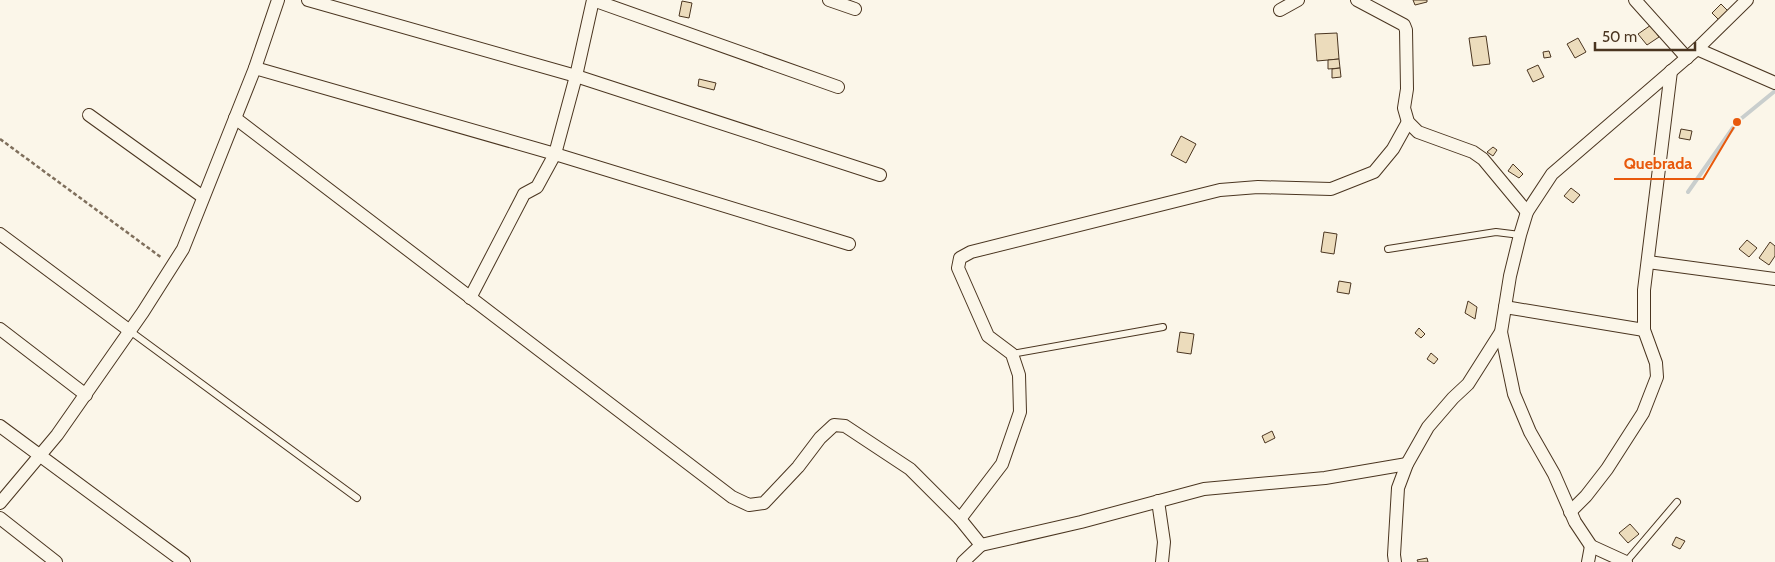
<svg xmlns="http://www.w3.org/2000/svg" width="1775" height="562" font-family="Cabin,sans-serif">
	<style>
		.lines { fill: none; stroke-linecap: round; stroke-linejoin: round }
		.stream { stroke: #c9cecd; stroke-width: 4 }
		.building { fill: #ecdcbc; stroke: #4a3520 }
		.service-casing { stroke: #4a3520; stroke-width: 8 }
		.minor-casing { stroke: #4a3520; stroke-width: 14 }
		.path { stroke: #7f6f5c; stroke-width: 2.5; stroke-dasharray: 4 2.5; stroke-linecap: butt }
		.service { stroke: #fbf6e9; stroke-width: 6 }
		.minor { stroke: #fbf6e9; stroke-width: 12 }
		.leader { fill: none; stroke: #e8590c; stroke-width: 2 }
		.callout-dot { fill: #e8590c; stroke: #fbf6e9; stroke-width: 2 }
		.callout-label { font-size: 16px; text-anchor: middle; font-weight: bold; fill: #e8590c; stroke: #fbf6e9; stroke-width: 4; stroke-linejoin: round; paint-order: stroke }
	</style>
	<rect width="100%" height="100%" fill="#fbf6e9"/>
	<g class="lines">
		<path class="stream" d="M1688,192L1737,122L1775,91"/>
	</g>
	<g class="building">
		<path d="M1413,0H1427V2L1415,5Z"/>
		<path d="M682,1L692,3L689,18L679,16Z"/>
		<path d="M1721,4L1729,12L1720,21L1712,13Z"/>
		<path d="M1651,25L1659,37L1647,45L1638,34Z"/>
		<path d="M1337,33L1339,59L1317,61L1315,34Z"/>
		<path d="M1486,36L1490,64L1473,66L1469,38Z"/>
		<path d="M1578,38L1586,52L1575,58L1567,44Z"/>
		<path d="M1549,51L1551,57L1544,58L1543,52Z"/>
		<path d="M1339,59L1340,68L1328,69V60Z"/>
		<path d="M1538,65L1544,77L1533,82L1527,70Z"/>
		<path d="M1340,68L1341,77L1332,78V69Z"/>
		<path d="M699,79L716,83L714,90L698,86Z"/>
		<path d="M1681,129L1692,131L1690,140L1679,138Z"/>
		<path d="M1181,136L1196,144L1186,163L1171,155Z"/>
		<path d="M1493,147L1497,150L1493,156L1487,152Z"/>
		<path d="M1513,164L1523,174L1519,178L1508,171Z"/>
		<path d="M1571,188L1580,195L1573,203L1564,196Z"/>
		<path d="M1324,232L1337,234L1334,254L1321,252Z"/>
		<path d="M1747,240L1757,248L1749,257L1739,249Z"/>
		<path d="M1770,242L1775,246V256L1769,265L1759,258Z"/>
		<path d="M1339,281L1351,283L1349,294L1337,292Z"/>
		<path d="M1468,301L1477,307L1475,319L1465,313Z"/>
		<path d="M1419,328L1425,334L1421,338L1415,333Z"/>
		<path d="M1180,332L1194,334L1191,354L1177,352Z"/>
		<path d="M1431,353L1438,359L1434,364L1427,359Z"/>
		<path d="M1272,431L1275,438L1265,443L1262,436Z"/>
		<path d="M1630,524L1639,534L1628,543L1619,533Z"/>
		<path d="M1676,537L1685,541L1680,549L1672,545Z"/>
		<path d="M1427,558L1428,562H1418L1417,560Z"/>
	</g>
	<g class="lines">
		<defs>
			<g id="service">
				<path d="M1388,249L1496,232L1520,235"/>
				<path d="M130,331L357,498"/>
				<path d="M1012,354L1163,327"/>
				<path d="M1626,562L1677,502"/>
			</g>
			<g id="minor">
				<path d="M308,0L576,76L880,175"/>
				<path d="M593,0L838,87"/>
				<path d="M829,0L855,9"/>
				<path d="M1357,0L1404,25L1406,30L1407,89L1404,108L1408,122L1418,132L1473,152L1483,159L1527,212"/>
				<path d="M1635,0L1687,58"/>
				<path d="M1280,10L1298,0"/>
				<path d="M1697,49L1775,83"/>
				<path d="M255,68L555,154L849,244"/>
				<path d="M89,115L203,197"/>
				<path d="M235,118L732,497L749,505L764,503L798,467L820,438L834,425L845,426L910,469L960,519L981,545L963,562"/>
				<path d="M0,234L130,331"/>
				<path d="M1648,262L1775,279"/>
				<path d="M470,298L522,198L524,194L537,187L555,154L576,76L593,0"/>
				<path d="M1505,307L1644,330"/>
				<path d="M0,329L86,395"/>
				<path d="M1501,332L1514,394L1530,432L1554,474L1575,522L1591,546L1626,562"/>
				<path d="M0,426L184,562"/>
				<path d="M1158,501L1164,542L1162,562"/>
				<path d="M0,503L57,435L143,312L183,249L255,68L278,0"/>
				<path d="M1570,512L1586,496L1607,469L1643,413L1657,377L1656,363L1644,330V290L1671,71"/>
				<path d="M0,518L56,562"/>
				<path d="M960,519L1002,464L1020,412L1019,375L1012,354L988,336L958,268L960,258L971,252L1220,190L1258,187L1331,189L1374,172L1393,149L1408,122"/>
				<path d="M981,545L1081,522L1204,489L1325,478L1407,464"/>
				<path d="M1395,562L1394,555L1398,488L1407,464L1428,427L1453,398L1468,384L1501,332L1510,276L1520,235L1527,212L1552,174L1697,49L1747,0"/>
				<path d="M1588,562L1591,546"/>
			</g>
		</defs>
		<use href="#service" class="service-casing"/>
		<use href="#minor" class="minor-casing"/>
		<path class="path" d="M0,139L162,258"/>
		<use href="#service" class="service"/>
		<use href="#minor" class="minor"/>
	</g>
	<path class="leader" d="M1737 122L1703 179H1614"/>
	<circle class="callout-dot" cx="1737" cy="122" r="5"/>
	<g class="callout-label">
		<text x="1658" y="169">Quebrada</text>
	</g>
	<path d="M1595 42v8h100v-8" fill="none" stroke="#4a3520" stroke-width="2.5"/>
	<text x="1602" y="42" font-size="15" fill="#4a3520" stroke="#fbf6e9" stroke-width="4" paint-order="stroke">50 m</text>
</svg>
